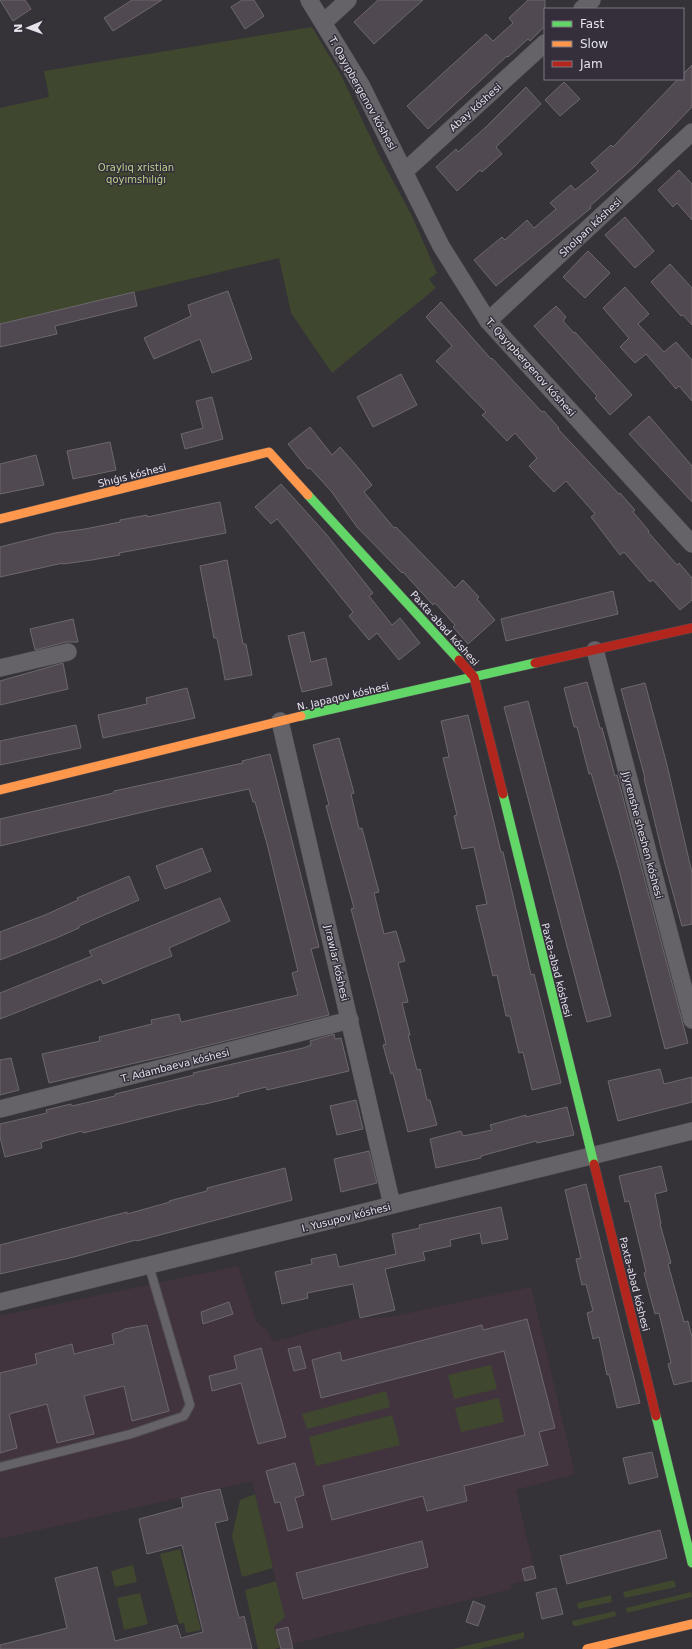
<svg xmlns="http://www.w3.org/2000/svg" width="692" height="1649" font-family="'DejaVu Sans',sans-serif">
	<style>
		.medical { fill: #42343f }
		.green { fill: #3f472e }
		.building { fill: #504951; stroke: #6c686d }
		.lines { fill: none; stroke-linecap: round; stroke-linejoin: round }
		.lane-casing { stroke: #514f54; stroke-width: 10 }
		.street-casing { stroke: #514f54; stroke-width: 18 }
		.fast-casing { stroke: #514f54; stroke-width: 10 }
		.slow-casing { stroke: #514f54; stroke-width: 10 }
		.jam-casing { stroke: #514f54; stroke-width: 10 }
		.lane { stroke: #656368; stroke-width: 8 }
		.street { stroke: #656368; stroke-width: 17 }
		.fast { stroke: #63d668; stroke-width: 9 }
		.slow { stroke: #ff974d; stroke-width: 9 }
		.jam { stroke: #b3261e; stroke-width: 9 }
		.labels { text-anchor: middle; stroke-width: 3; stroke-linejoin: round; paint-order: stroke }
		.street-label { font-size: 10px; fill: #e6e3ea; stroke: #342f3b }
		.park-label { font-size: 10px; fill: #b9d189; stroke: #342f3b }
	</style>
	<rect width="100%" height="100%" fill="#353238"/>
	<path class="medical" d="M238,1266L257,1323L267,1330L273,1342L356,1319L390,1317L531,1287L575,1474L516,1490L536,1578L510,1585L511,1589L280,1647L274,1627L285,1617L252,1481L0,1539V1316Z"/>
	<g class="green">
		<path d="M312,27L342,77L379,155L411,214L437,273L429,279L436,288L332,373L291,313L279,258L0,324V108L49,97L44,71Z"/>
		<path d="M491,1365L497,1389L454,1399L448,1375Z"/>
		<path d="M386,1391L390,1407L307,1429L302,1414Z"/>
		<path d="M499,1398L504,1422L461,1432L455,1408Z"/>
		<path d="M392,1415L400,1445L316,1466L309,1437Z"/>
		<path d="M255,1494L273,1568L242,1577L232,1536L240,1500Z"/>
		<path d="M180,1549L201,1630L186,1633L184,1623L179,1624L160,1554Z"/>
		<path d="M133,1565L137,1582L115,1587L111,1571Z"/>
		<path d="M674,1580L676,1587L625,1598L623,1592Z"/>
		<path d="M276,1581L285,1617L274,1627L280,1647L275,1649H258L245,1590Z"/>
		<path d="M691,1592L692,1597L627,1613L626,1608Z"/>
		<path d="M140,1593L148,1624L124,1630L117,1598Z"/>
		<path d="M611,1595L612,1602L578,1609L577,1603Z"/>
		<path d="M615,1611L616,1616L577,1626H573L572,1621Z"/>
		<path d="M524,1632V1638L479,1649H453Z"/>
	</g>
	<g class="building">
		<path d="M0,0H25L31,9L13,21Z"/>
		<path d="M132,0H162L113,31L104,18Z"/>
		<path d="M242,0H254L264,16L245,29L231,7Z"/>
		<path d="M378,0H423L374,44L354,22Z"/>
		<path d="M528,0H545V26L530,41L528,39L508,57L507,56L428,129L407,106L486,34L493,41L513,23L509,18Z"/>
		<path d="M692,65V107L634,167L590,206L591,208L496,286L474,260L502,237L505,240L527,220L534,228L556,209L550,203L571,185L575,190L598,171L591,163L611,145L613,147L678,79H683V74Z"/>
		<path d="M564,82L580,99L560,116L545,100Z"/>
		<path d="M526,87L541,104L496,147L502,154L482,172L480,170L457,191L436,167L456,149L458,152L486,127Z"/>
		<path d="M679,170L692,184V220L677,203L673,207L658,190Z"/>
		<path d="M625,217L654,251L635,268L605,235Z"/>
		<path d="M588,251L610,273L585,298L563,277Z"/>
		<path d="M670,264L692,288V325L683,315L681,316L651,282Z"/>
		<path d="M625,287L649,314L638,324L664,352L676,342L692,360V401L679,386L676,389L646,354L635,363L620,347L629,338L603,308Z"/>
		<path d="M228,291L252,359L212,373L200,339L154,359L144,338L191,316L188,305Z"/>
		<path d="M134,292L137,306L55,326L57,334L0,347V324Z"/>
		<path d="M441,302L491,359L492,358L542,412L544,411L559,428L558,429L619,494L620,493L635,510L633,512L649,531L648,532L677,565L679,563L692,578V600L680,610L653,580L650,582L624,552L620,555L591,517L595,514L566,481L554,492L529,466L537,458L515,433L507,441L482,415L486,412L436,361L452,346L426,317Z"/>
		<path d="M556,306L566,317L563,321L574,333L575,332L632,395L610,415L595,398L597,396L534,326Z"/>
		<path d="M401,374L417,405L373,427L357,397Z"/>
		<path d="M212,397L223,439L185,449L181,434L203,428L196,401Z"/>
		<path d="M649,416L692,466V502L629,434Z"/>
		<path d="M310,427L332,455L340,447L355,464L372,485L364,492L394,528L396,527L455,588L463,580L479,597L477,599L495,620L468,644L453,627L455,625L435,603L433,605L403,572L402,573L357,527L331,491L310,468L308,469L288,444Z"/>
		<path d="M110,442L116,470L73,479L67,451Z"/>
		<path d="M36,455L44,485L0,494V464Z"/>
		<path d="M281,484L326,534L373,593L369,596L392,625L400,618L420,643L399,660L377,633L369,640L349,616L353,612L302,549L277,519L271,524L255,507Z"/>
		<path d="M220,502L226,533L119,553L120,555L92,560L63,564V563L0,577V547L55,533L85,529L120,522V520L147,515V517Z"/>
		<path d="M227,560L243,644H246L252,675L225,680L217,638H214L200,566Z"/>
		<path d="M613,591L618,614L506,641L501,619Z"/>
		<path d="M73,619L78,642H66L35,650L30,629Z"/>
		<path d="M304,632L311,662L326,658L332,685L302,692L288,636Z"/>
		<path d="M63,663L68,689L0,705V681Z"/>
		<path d="M587,682L600,728H602L615,776L617,775L688,1043L665,1049L619,870L591,773L589,774L577,727H574L564,688Z"/>
		<path d="M645,683L667,765L692,873V924L682,926L665,864L644,778H645L621,689Z"/>
		<path d="M187,688L195,718L103,738L98,715L147,704L146,698Z"/>
		<path d="M528,701L611,1016L587,1022L504,707Z"/>
		<path d="M468,715L501,852H503L531,975L534,974L561,1083L532,1090L523,1052L519,1053L510,1016H506L497,975L493,976L476,906L487,904L474,847L462,849L454,816L457,815L443,758L449,757L441,721Z"/>
		<path d="M76,725L81,748L0,765V741Z"/>
		<path d="M339,738L354,793L351,794L359,829L362,828L379,892L374,893L384,934L396,931L405,961L398,963L408,1002L402,1003L410,1035H408L417,1070L420,1069L427,1100H430L437,1125L408,1132L393,1073L391,1074L383,1045L386,1044L378,1012L351,909L354,908L326,806L329,805L313,745Z"/>
		<path d="M270,754L319,947L311,949L329,1015L174,1054L49,1083L42,1054L100,1041L99,1037L152,1024L151,1020L179,1014L181,1022L298,995L292,973L298,971L267,844L255,802H253L249,789L160,808L0,846V819L114,793V791L142,785L243,763L242,761Z"/>
		<path d="M202,848L211,871L165,889L156,866Z"/>
		<path d="M129,876L139,900L79,926V928L54,939L0,960V932L45,915L78,900L77,898Z"/>
		<path d="M220,898L230,921L169,948L172,956L103,984L101,979L0,1019V993L92,956L89,951Z"/>
		<path d="M334,1034L335,1039L341,1038L349,1071L267,1090L266,1087L238,1094L239,1096L201,1105V1104L83,1133L82,1131L41,1142L42,1148L5,1157L0,1137V1124L47,1113L46,1110L71,1104L72,1106L115,1096V1094L194,1075L193,1073L303,1048L311,1045L310,1041Z"/>
		<path d="M11,1058L19,1090L0,1095V1060Z"/>
		<path d="M660,1069L664,1084L692,1077V1102L618,1121L608,1081Z"/>
		<path d="M356,1100L363,1129L337,1135L330,1106Z"/>
		<path d="M567,1107L574,1135L537,1143L536,1141L481,1156V1158L436,1168L430,1139L461,1131L463,1136L492,1130L490,1125L526,1115V1117Z"/>
		<path d="M369,1151L377,1183L341,1192L334,1159Z"/>
		<path d="M661,1166L667,1191L655,1194L661,1224H660L671,1263L668,1264L684,1322L688,1321L692,1337V1381L674,1385L668,1364L671,1363L659,1313L655,1314L644,1273L646,1272L629,1201L625,1202L619,1176Z"/>
		<path d="M285,1168L292,1200L137,1241L136,1240L74,1257L0,1274V1245L127,1212V1214L170,1202L169,1201L207,1191V1188Z"/>
		<path d="M586,1184L640,1403L617,1408L609,1374L607,1375L599,1337L593,1339L587,1313L593,1311L586,1284L582,1285L576,1259L581,1258L565,1190Z"/>
		<path d="M501,1207L508,1239L482,1244L480,1233L450,1240L451,1246L423,1252L425,1260L385,1269L395,1310L360,1318L353,1284L307,1293L308,1298L282,1304L275,1272L312,1264L311,1259L336,1254L339,1267L396,1254L392,1234L420,1228L419,1225Z"/>
		<path d="M229,1302L233,1314L203,1324L201,1312Z"/>
		<path d="M527,1319L555,1428L539,1432L548,1465L464,1486L467,1501L427,1511L423,1496L332,1520L323,1486L525,1435L504,1351L321,1398L312,1360L340,1352L342,1361L482,1325L483,1330Z"/>
		<path d="M147,1325L169,1411L132,1421L124,1386L84,1396L94,1434L57,1443L47,1404L9,1414L17,1448L0,1453V1373L37,1364L35,1354L72,1344L74,1354L114,1344L112,1334L124,1330V1329Z"/>
		<path d="M300,1346L306,1368L294,1371L288,1349Z"/>
		<path d="M261,1348L286,1437L258,1444L241,1383L212,1391L209,1376L237,1369L234,1356Z"/>
		<path d="M652,1452L658,1477L629,1484L623,1458Z"/>
		<path d="M295,1463L304,1495L295,1498L303,1527L288,1531L280,1502L275,1503L266,1471Z"/>
		<path d="M220,1489L228,1520L215,1523L239,1618L244,1616L252,1649H0V1645L67,1628L55,1578L97,1567L115,1641L177,1625L181,1638L203,1632L182,1545L147,1554L139,1519L183,1507L181,1498Z"/>
		<path d="M660,1530L667,1558L567,1584L560,1556Z"/>
		<path d="M422,1541L428,1567L303,1599L296,1573Z"/>
		<path d="M533,1566L536,1578L525,1581L522,1569Z"/>
		<path d="M556,1588L563,1614L542,1619L536,1593Z"/>
		<path d="M473,1601L485,1606L478,1626L466,1622Z"/>
		<path d="M288,1627L293,1649H281L276,1630Z"/>
	</g>
	<g class="lines">
		<defs>
			<path id="lane" d="M0,1467L131,1434L184,1416L190,1405L149,1266"/>
			<g id="street">
				<path d="M309,0L361,85L441,246L488,321L692,544"/>
				<path d="M582,9L592,0"/>
				<path d="M324,22L348,0"/>
				<path d="M405,171L545,43"/>
				<path d="M488,321L692,132"/>
				<path d="M595,650L692,1020"/>
				<path d="M0,668L68,652"/>
				<path d="M280,721L392,1205"/>
				<path d="M0,1109L350,1020"/>
				<path d="M0,1302L692,1131"/>
			</g>
			<g id="fast">
				<path d="M308,495L459,660"/>
				<path d="M301,716L535,663"/>
				<path d="M503,794L594,1164"/>
				<path d="M656,1416L692,1563"/>
			</g>
			<g id="slow">
				<path d="M0,519L269,452L308,495"/>
				<path d="M0,790L301,716"/>
				<path d="M587,1649L692,1624"/>
			</g>
			<g id="jam">
				<path d="M459,660L474,677L503,794"/>
				<path d="M535,663L692,628"/>
				<path d="M594,1164L656,1416"/>
			</g>
		</defs>
		<use href="#lane" class="lane-casing"/>
		<use href="#street" class="street-casing"/>
		<use href="#fast" class="fast-casing"/>
		<use href="#slow" class="slow-casing"/>
		<use href="#jam" class="jam-casing"/>
		<use href="#lane" class="lane"/>
		<use href="#street" class="street"/>
		<use href="#fast" class="fast"/>
		<use href="#slow" class="slow"/>
		<use href="#jam" class="jam"/>
	</g>
	<g class="labels">
		<g class="street-label">
			<text transform="translate(363 93) rotate(61)" y="4">T. Qayıpbergenov kóshesi</text>
			<text transform="translate(475 107) rotate(-42)" y="4">Abay kóshesi</text>
			<text transform="translate(590 227) rotate(-43)" y="4">Sholpan kóshesi</text>
			<text transform="translate(531 367) rotate(48)" y="4">T. Qayıpbergenov kóshesi</text>
			<text transform="translate(132 475) rotate(-14)" y="4">Shıǵıs kóshesi</text>
			<text transform="translate(445 628) rotate(48)" y="4">Paxta-abad kóshesi</text>
			<text transform="translate(343 696) rotate(-13)" y="4">N. Japaqov kóshesi</text>
			<text transform="translate(643 835) rotate(75)" y="4">Jiyrenshe sheshen kóshesi</text>
			<text transform="translate(337 963) rotate(77)" y="4">Jırawlar kóshesi</text>
			<text transform="translate(557 970) rotate(76)" y="4">Paxta-abad kóshesi</text>
			<text transform="translate(175 1065) rotate(-14)" y="4">T. Adambaeva kóshesi</text>
			<text transform="translate(346 1217) rotate(-14)" y="4">I. Yusupov kóshesi</text>
			<text transform="translate(635 1284) rotate(76)" y="4">Paxta-abad kóshesi</text>
		</g>
		<g class="park-label">
			<text x="136" y="171">Oraylıq xristian<tspan x="136" dy="12">qoyımshılıǵı</tspan></text>
		</g>
	</g>
	<rect x="544" y="8" width="140" height="72" fill="#342f3b" stroke="#7b7781"/>
	<rect x="552" y="21" width="20" height="6" fill="#63d668" stroke="#7b7781"/>
	<text x="580" y="28" font-size="12" fill="#e6e3ea">Fast</text>
	<rect x="552" y="41" width="20" height="6" fill="#ff974d" stroke="#7b7781"/>
	<text x="580" y="48" font-size="12" fill="#e6e3ea">Slow</text>
	<rect x="552" y="61" width="20" height="6" fill="#b3261e" stroke="#7b7781"/>
	<text x="580" y="68" font-size="12" fill="#e6e3ea">Jam</text>
	<g transform="translate(28 28) rotate(268)" stroke="#342f3b" stroke-width="3" paint-order="stroke">
	<path d="M0-3L7 15L0 10L-7 15Z" fill="#e6e3ea"/>
	<text y="-6" font-size="11" font-weight="bold" text-anchor="middle" fill="#e6e3ea">N</text>
	</g>
</svg>
